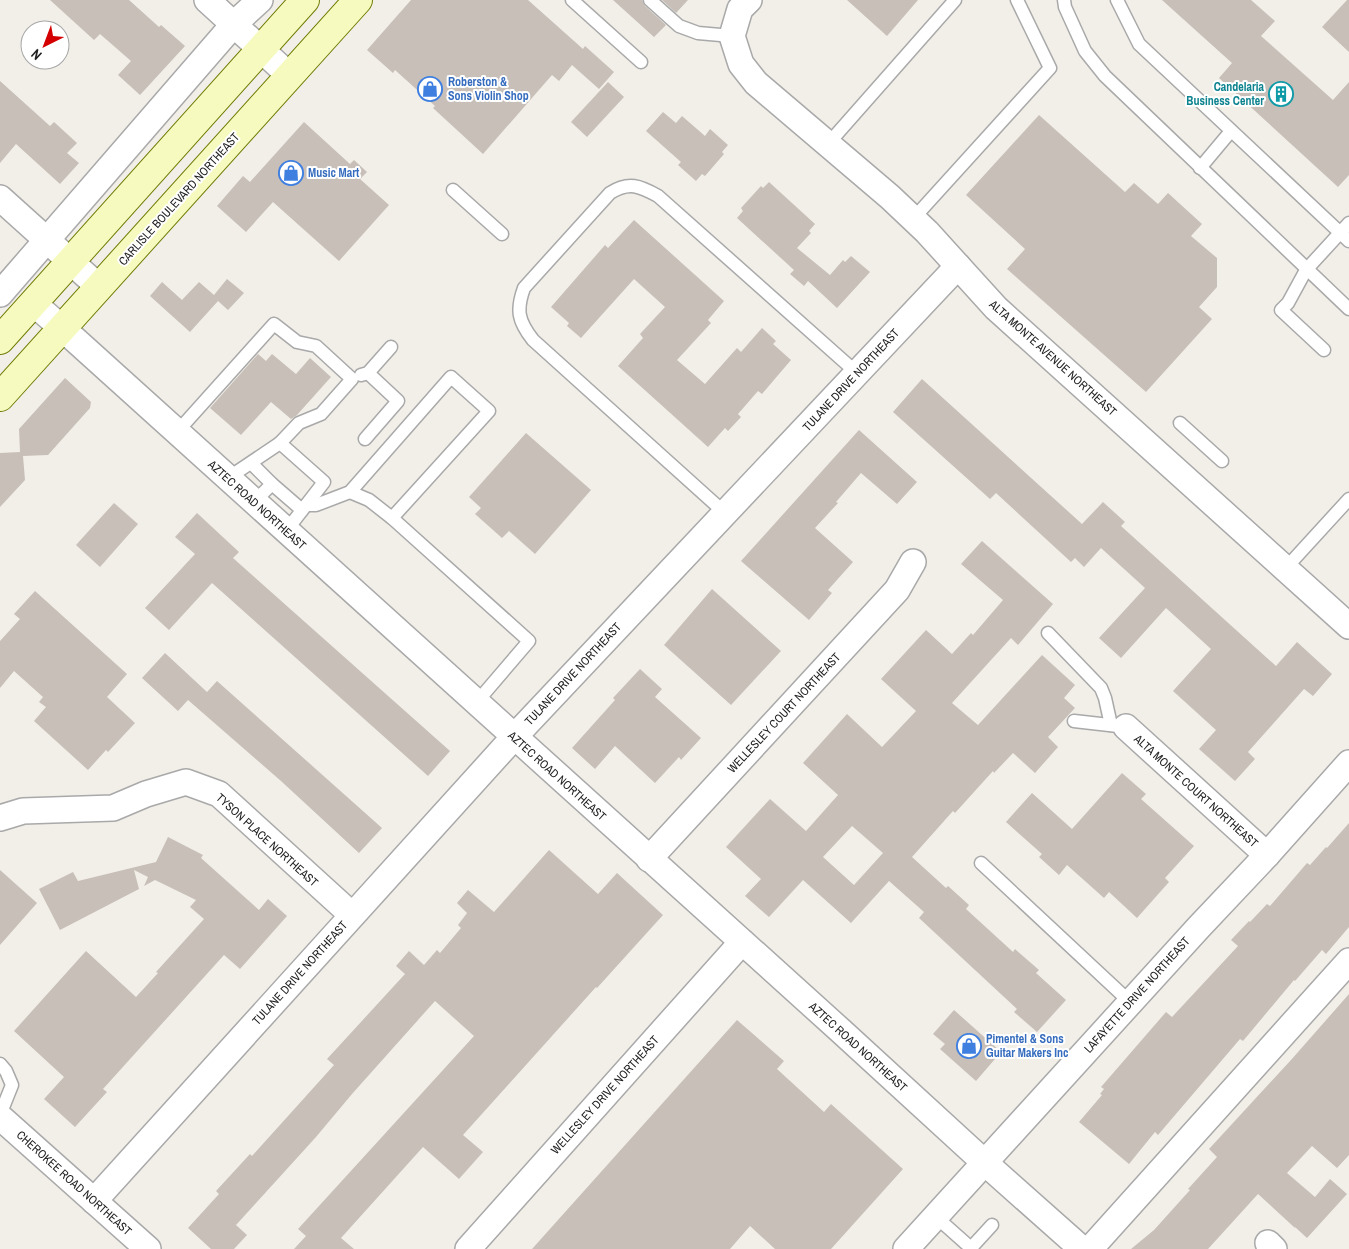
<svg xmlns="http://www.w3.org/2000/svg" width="1349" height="1249" font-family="'Archivo Narrow',sans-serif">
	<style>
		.building { fill: #c7bfb8; fill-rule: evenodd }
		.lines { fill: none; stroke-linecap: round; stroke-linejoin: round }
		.service-casing { stroke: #a9a9a9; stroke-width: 15 }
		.minor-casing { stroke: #a9a9a9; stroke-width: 28 }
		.secondary-casing { stroke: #707d05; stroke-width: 30 }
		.service { stroke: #fff; stroke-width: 12 }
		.minor { stroke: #fff; stroke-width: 25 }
		.secondary { stroke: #f7fabf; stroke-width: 28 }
		.labels { text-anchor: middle; stroke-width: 4; stroke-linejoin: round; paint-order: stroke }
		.shop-label { font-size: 12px; font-weight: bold; fill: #366cbe; stroke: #fff; text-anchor: start }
		.culture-label { font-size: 12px; font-weight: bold; fill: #0d838f; stroke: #fff; text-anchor: end }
		.street-label { font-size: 12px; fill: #222; stroke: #fff }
	</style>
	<rect width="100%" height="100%" fill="#f2efe9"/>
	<g class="building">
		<path d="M50,0H129L159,27L161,25L185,46L140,95L118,75L131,61L100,34L94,40Z"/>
		<path d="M411,0H528L583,49L585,46L614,72L599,89L572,65L559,81L552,75L483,154L433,108L435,106L395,70L393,73L367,50Z"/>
		<path d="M613,0H642L645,6L666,25L654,37Z"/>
		<path d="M662,0H688L676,13Z"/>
		<path d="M847,0H918L887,36Z"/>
		<path d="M1162,0H1251L1275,21L1261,36L1333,100L1349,82V175L1338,187L1219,78L1232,63Z"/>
		<path d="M1347,0H1349V52L1322,27Z"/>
		<path d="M0,81L50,126L54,122L77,143L67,153L79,163L60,184L16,144L0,163Z"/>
		<path d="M608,82L624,97L587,137L571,122Z"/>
		<path d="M663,112L676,123L682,116L705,136L710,129L728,145L722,152L724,154L705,176L702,174L696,181L678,165L681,162L646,131Z"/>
		<path d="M1039,115L1125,192L1134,183L1158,204L1168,193L1202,224L1191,236L1217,258V287L1199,307L1212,319L1146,392L1007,269L1025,249L966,195Z"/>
		<path d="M304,122L350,164L354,160L367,172L360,179L389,205L339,261L273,202L246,232L217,206L243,176L250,182Z"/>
		<path d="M769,182L815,224L809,231L811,233L797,248L830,275L843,260L845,262L851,256L870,272L837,308L808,281L804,286L790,274L794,270L737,218L743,211L741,208L761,186L763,188Z"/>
		<path d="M634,220L724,301L708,320L711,323L677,360L705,384L737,348L741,352L762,328L776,341L773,344L791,360L762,394L758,391L738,414L741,417L728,431L725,428L708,447L618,366L643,338L640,334L665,307L634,279L581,338L567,326L569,323L551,307L605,245L608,248Z"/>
		<path d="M227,279L244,293L228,310L218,301L190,332L150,296L162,282L182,300L199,282L214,295Z"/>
		<path d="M258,354L266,361L272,354L296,374L310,358L331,377L297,415L291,419L271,402L241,435L210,408Z"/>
		<path d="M65,378L91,402L90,408L48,455L23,456L25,480L0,507V453L20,452L19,429Z"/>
		<path d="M922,379L1082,524L1103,502L1125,522L1121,526L1276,666L1297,642L1332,674L1313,696L1304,689L1248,752L1255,759L1235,781L1199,749L1216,730L1173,691L1211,649L1166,608L1121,658L1099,638L1145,588L1101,548L1084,567L1075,558L1071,562L996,493L990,499L893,412Z"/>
		<path d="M859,430L917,482L897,504L861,473L836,502L838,503L815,528L853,562L828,590L832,593L809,620L741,561Z"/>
		<path d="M526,433L591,490L535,554L509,531L502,538L475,514L481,508L469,497Z"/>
		<path d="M114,503L138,524L100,567L76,545Z"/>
		<path d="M197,513L239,552L233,558L450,751L428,776L212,583L169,630L145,608L195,554L175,537Z"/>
		<path d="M982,541L1053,604L1018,645L1011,638L952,703L978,725L1042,655L1075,685L1064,698L1075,708L1048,737L1058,747L1035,773L1013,753L994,773L993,771L955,813L953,811L912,857L946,888L948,886L969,905L966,909L1013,952L1015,949L1039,970L1036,973L1066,1000L1037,1032L1014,1012L1017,1009L919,918L924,912L889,881L851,923L803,880L769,917L745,896L761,879L726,847L770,799L806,831L838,795L803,763L847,714L882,747L916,711L881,679L926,630L952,654L971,633L973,635L1003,600L961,564ZM852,826L883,853L854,885L823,857Z"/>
		<path d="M712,589L781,651L731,705L664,645Z"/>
		<path d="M35,591L127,674L107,697L135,723L108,752L106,750L88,770L34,721L46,707L39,702L43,697L14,671L0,688V641L20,619L14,614Z"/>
		<path d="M165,653L207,692L217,681L382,828L359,853L281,781L188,700L178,711L142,678Z"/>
		<path d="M640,669L662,689L655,697L701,738L681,760L679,757L655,783L615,746L595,769L572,748L615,700L613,698Z"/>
		<path d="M1122,773L1146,794L1141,799L1194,846L1165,878L1169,882L1137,918L1109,892L1104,898L1067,865L1059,875L1039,857L1042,854L1006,822L1032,793L1072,829Z"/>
		<path d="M1349,823V927L1326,954L1322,950L1295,981L1294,980L1243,1041L1240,1039L1158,1135L1155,1132L1129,1164L1079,1122L1102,1095L1100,1094L1104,1089L1101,1087L1166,1012L1172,1017L1238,946L1231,940L1249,921L1250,922L1267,904L1270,906L1307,863L1310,865L1326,847L1327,848Z"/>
		<path d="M168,837L203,855L201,858L259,910L268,899L287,916L240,969L224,955L103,1089L107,1092L75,1127L44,1099L64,1077L14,1031L86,951L136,997L158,973L156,972L204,919L190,907L196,900L155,880L144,886L148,877L134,870L139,889L60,930L39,889L73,872L78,881L156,862Z"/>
		<path d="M549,850L598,894L617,873L663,915L597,988L596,987L463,1135L483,1152L459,1179L423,1147L341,1238L354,1249H294L306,1236L298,1229L474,1036L435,1001L352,1094L316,1137L236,1225L247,1235L234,1249H211L188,1228L219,1194L216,1191L250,1154L252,1156L334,1065L327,1059L405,974L396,966L409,951L424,965L437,950L440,953L461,928L458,925L467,913L457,903L468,890L494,912Z"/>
		<path d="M0,870L37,903L0,945Z"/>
		<path d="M1349,994V1155L1337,1168L1312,1146L1287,1173L1315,1197L1330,1179L1347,1194L1307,1238L1295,1227V1228L1258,1194L1208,1249H1131L1154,1230L1190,1190L1188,1189L1217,1157L1209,1149L1291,1060Z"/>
		<path d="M954,1010L1001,1052L976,1081L940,1049L945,1044L933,1034Z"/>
		<path d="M737,1020L784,1061L777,1069L824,1112L831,1104L903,1169L831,1249H775L750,1226L730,1249H532Z"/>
	</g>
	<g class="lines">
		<defs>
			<g id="service">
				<path d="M572,0L641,62"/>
				<path d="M650,0L679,26L698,33L732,36"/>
				<path d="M1064,0L1065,7L1085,51L1105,76L1349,309"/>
				<path d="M1117,0L1139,44L1349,241"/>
				<path d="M828,144L955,0"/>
				<path d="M1200,168L1231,131"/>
				<path d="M453,190L502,234"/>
				<path d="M913,219L1050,68L1017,0"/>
				<path d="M1324,350L1281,310L1288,303L1306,270L1349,223"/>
				<path d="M361,375L368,373L391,347"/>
				<path d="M1180,423L1222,461"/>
				<path d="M177,432L274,324L297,342L316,346L352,379L321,414L299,423L280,443"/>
				<path d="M365,439L398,401L368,373"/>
				<path d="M251,463L272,484L254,502"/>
				<path d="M228,478L280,443L324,482L286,531"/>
				<path d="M272,484L302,510"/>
				<path d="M350,492L369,500L392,518L529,641L476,703"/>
				<path d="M307,505H316L350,492L451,377L489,411L392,518"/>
				<path d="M725,513L533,340C518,321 516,310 524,288L610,193C629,181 640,186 658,196L857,373"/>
				<path d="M1285,569L1349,499"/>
				<path d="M1048,633L1101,688L1105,698L1111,725"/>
				<path d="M1074,721L1118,726"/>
				<path d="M981,863L1130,1002"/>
				<path d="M0,1064L6,1071L12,1085L0,1115"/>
				<path d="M935,1216L971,1248"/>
				<path d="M970,1249L992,1225"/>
			</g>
			<g id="minor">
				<path d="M207,0L290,76"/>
				<path d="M749,0L740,9L732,36L741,64L756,83L890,197L927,232L996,308L1349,626"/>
				<path d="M0,198L99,287"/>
				<path d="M0,294L234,24L260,0"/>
				<path d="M33,303L62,328L841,1031L984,1162L1082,1249"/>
				<path d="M1126,727L1267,855"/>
				<path d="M0,818L23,811L113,808L146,794L186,782L219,794L352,915"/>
				<path d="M649,859L897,590L913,562"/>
				<path d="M0,1117L148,1249"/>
				<path d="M94,1201L514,737L958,266"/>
				<path d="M1268,1243L1274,1249"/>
				<path d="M468,1249L742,942"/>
				<path d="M906,1249L1199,927L1267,855L1349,763"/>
				<path d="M1090,1249L1349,961"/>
			</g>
			<g id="secondary">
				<path d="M0,340L305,0"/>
				<path d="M0,397L358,0"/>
			</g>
		</defs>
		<use href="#service" class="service-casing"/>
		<use href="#minor" class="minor-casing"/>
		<use href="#secondary" class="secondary-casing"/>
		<use href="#service" class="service"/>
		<use href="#minor" class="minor"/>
		<use href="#secondary" class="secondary"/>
	</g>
	<defs>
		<symbol id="shop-ring" viewBox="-11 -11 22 22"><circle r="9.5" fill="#fff" stroke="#3f7fe0" stroke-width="1.5"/><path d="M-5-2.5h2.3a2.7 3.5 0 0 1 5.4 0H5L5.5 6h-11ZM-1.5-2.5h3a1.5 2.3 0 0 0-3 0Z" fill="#3f7fe0"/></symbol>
		<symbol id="building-ring" viewBox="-11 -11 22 22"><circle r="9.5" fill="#fff" stroke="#0f9aa8" stroke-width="1.5"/><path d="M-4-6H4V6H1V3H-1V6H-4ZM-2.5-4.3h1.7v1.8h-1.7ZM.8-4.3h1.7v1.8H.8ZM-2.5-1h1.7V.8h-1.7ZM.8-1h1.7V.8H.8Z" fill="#0f9aa8"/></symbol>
	</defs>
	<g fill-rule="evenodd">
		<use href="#shop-ring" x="416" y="75" width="28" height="28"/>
		<use href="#building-ring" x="1267" y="80" width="28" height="28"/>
		<use href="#shop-ring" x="277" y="159" width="28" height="28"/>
		<use href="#shop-ring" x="955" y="1032" width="28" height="28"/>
	</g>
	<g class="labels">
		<g class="shop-label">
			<text x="448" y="86">Roberston &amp;<tspan x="448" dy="14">Sons Violin Shop</tspan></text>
			<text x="308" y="177">Music Mart</text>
			<text x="986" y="1043">Pimentel &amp; Sons<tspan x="986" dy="14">Guitar Makers Inc</tspan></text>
		</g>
		<g class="culture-label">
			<text x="1264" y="91">Candelaria<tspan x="1264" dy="14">Business Center</tspan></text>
		</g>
		<g class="street-label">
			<text transform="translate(179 199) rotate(-48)" y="4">CARLISLE BOULEVARD NORTHEAST</text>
			<text transform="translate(1053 358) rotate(42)" y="4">ALTA MONTE AVENUE NORTHEAST</text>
			<text transform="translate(851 380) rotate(-47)" y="4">TULANE DRIVE NORTHEAST</text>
			<text transform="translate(257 505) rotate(42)" y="4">AZTEC ROAD NORTHEAST</text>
			<text transform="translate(573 674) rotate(-47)" y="4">TULANE DRIVE NORTHEAST</text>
			<text transform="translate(784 713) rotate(-47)" y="4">WELLESLEY COURT NORTHEAST</text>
			<text transform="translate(557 776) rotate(42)" y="4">AZTEC ROAD NORTHEAST</text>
			<text transform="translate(1196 791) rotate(42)" y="4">ALTA MONTE COURT NORTHEAST</text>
			<text transform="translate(267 840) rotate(42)" y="4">TYSON PLACE NORTHEAST</text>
			<text transform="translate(300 973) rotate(-48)" y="4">TULANE DRIVE NORTHEAST</text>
			<text transform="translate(1137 995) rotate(-48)" y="4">LAFAYETTE DRIVE NORTHEAST</text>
			<text transform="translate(858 1047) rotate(42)" y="4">AZTEC ROAD NORTHEAST</text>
			<text transform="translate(605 1095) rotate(-48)" y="4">WELLESLEY DRIVE NORTHEAST</text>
			<text transform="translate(74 1183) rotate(42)" y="4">CHEROKEE ROAD NORTHEAST</text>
		</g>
	</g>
	<g transform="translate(45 45) rotate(222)"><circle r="24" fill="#ffffff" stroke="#a7a7a7"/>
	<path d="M0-4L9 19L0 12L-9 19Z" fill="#d40000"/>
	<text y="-8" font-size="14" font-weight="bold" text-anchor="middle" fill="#222222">N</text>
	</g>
</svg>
